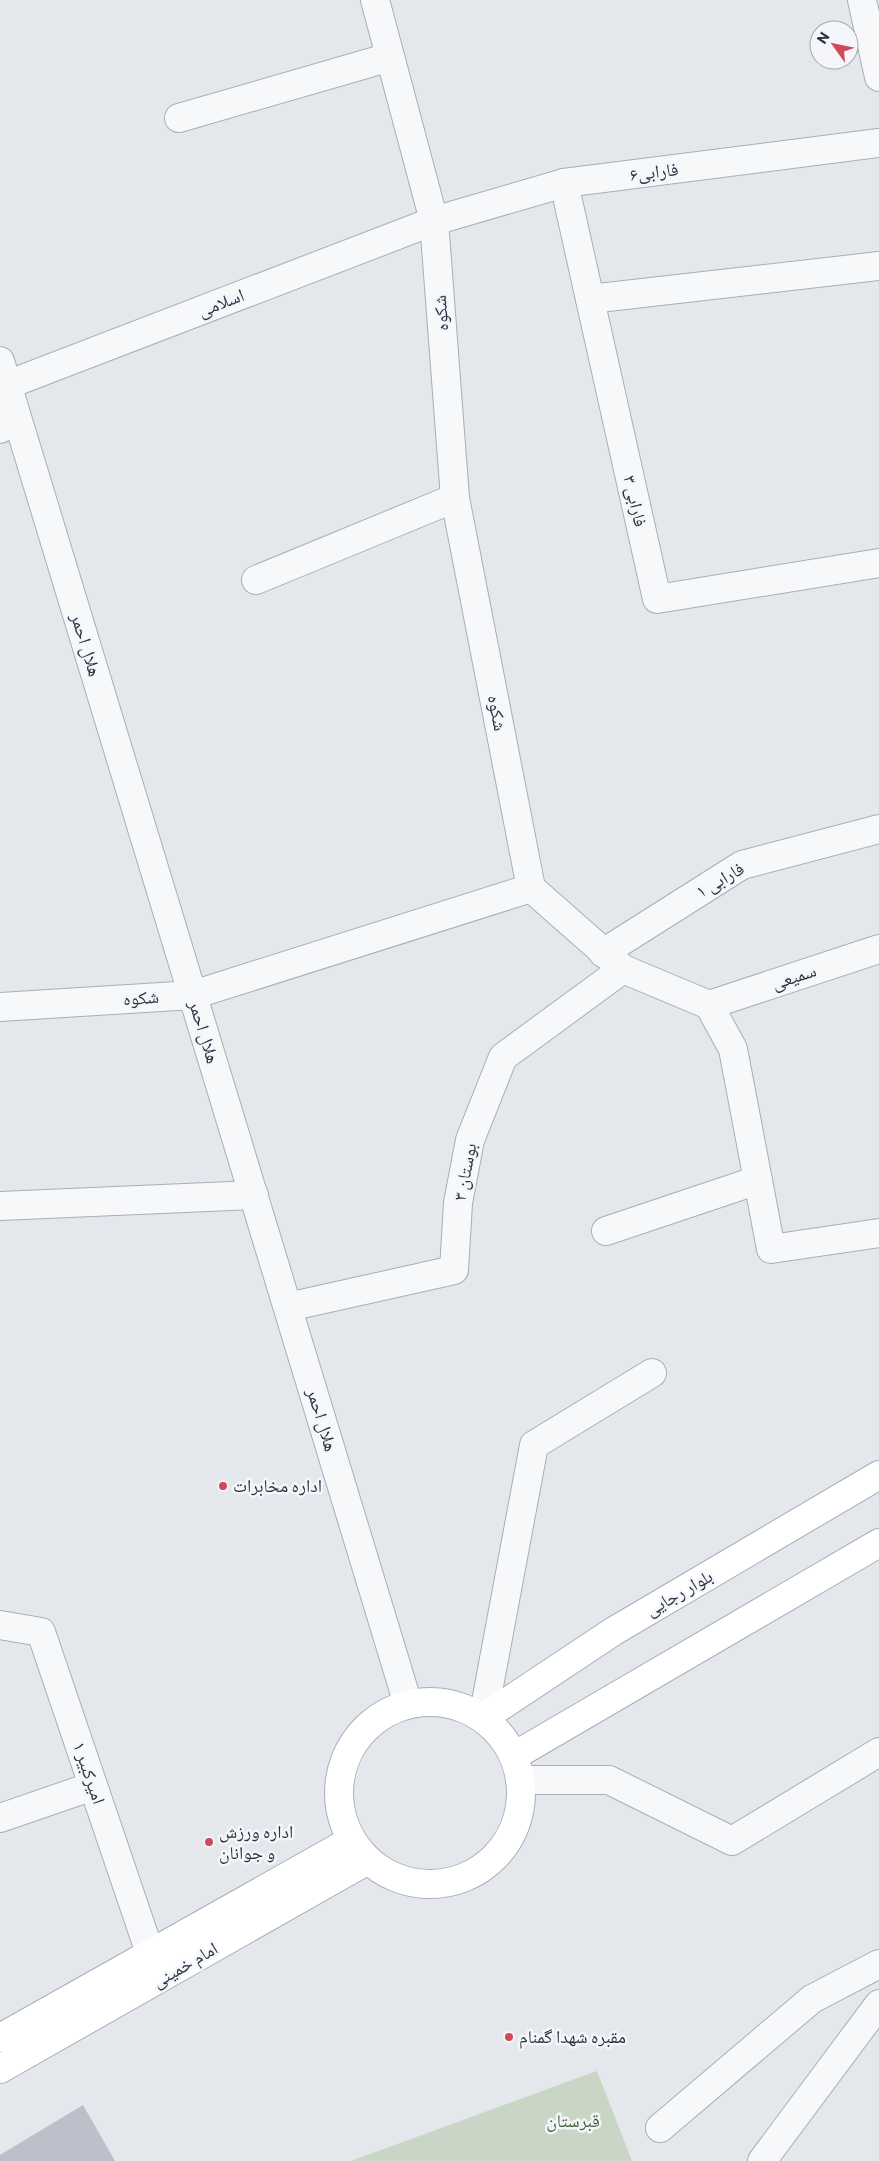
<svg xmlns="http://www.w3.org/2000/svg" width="879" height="2161" font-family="Commissioner,'Noto Naskh Arabic',sans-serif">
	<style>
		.green { fill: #c9d6c5 }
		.building { fill: #bbc0ca }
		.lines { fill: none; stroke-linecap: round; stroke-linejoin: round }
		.minor-casing { stroke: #a9aeb7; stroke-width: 30 }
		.tertiary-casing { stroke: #a9aeb7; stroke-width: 30 }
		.secondary-casing { stroke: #a9aeb7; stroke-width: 30 }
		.minor { stroke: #f7f8fa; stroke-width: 28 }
		.tertiary { stroke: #f7f8fa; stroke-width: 28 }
		.secondary { stroke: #fff; stroke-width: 28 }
		.poi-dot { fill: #d1495b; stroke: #f4f6f9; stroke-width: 2 }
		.labels { text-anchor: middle; stroke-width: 5; stroke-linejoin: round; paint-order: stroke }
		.street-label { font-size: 18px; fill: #2b3445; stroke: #f4f6f9 }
		.poi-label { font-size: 18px; fill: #2b3445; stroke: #f4f6f9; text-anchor: start }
		.park-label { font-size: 18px; fill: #3f6138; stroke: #f4f6f9 }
	</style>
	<rect width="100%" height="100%" fill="#e4e7ec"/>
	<path class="green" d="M597,2071L632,2161H351Z"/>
	<path class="building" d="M83,2105L115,2161H0V2155Z"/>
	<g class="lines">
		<defs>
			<g id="minor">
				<path d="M179,118L390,57"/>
				<path d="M564,183L657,599L879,563"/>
				<path d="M590,299L879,266"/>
				<path d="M0,392L7,385L434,221L564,183L879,143"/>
				<path d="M0,429L7,385"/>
				<path d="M256,580L455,498"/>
				<path d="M531,888L623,969L709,1005L733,1049L771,1249L879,1233"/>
				<path d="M603,953L742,865L879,829"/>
				<path d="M709,1005L879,949"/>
				<path d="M0,1007L193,995L531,888L455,498L434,221L375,0"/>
				<path d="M0,1206L254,1195"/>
				<path d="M606,1231L758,1180"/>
				<path d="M288,1307L454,1270L458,1203L470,1140L503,1057L623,969"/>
				<path d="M0,1625L41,1632L150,1953"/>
				<path d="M483,1718L534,1445L652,1373"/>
				<path d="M520,1780H609L732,1841L879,1752"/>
				<path d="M0,1818L93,1786"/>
				<path d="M660,2128L812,1999L879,1964"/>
				<path d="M762,2161L879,2004"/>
			</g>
			<g id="tertiary">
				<path d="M862,0L879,77"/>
				<path d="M0,361L408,1704"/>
			</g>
			<g id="secondary">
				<circle cx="430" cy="1793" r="91"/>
				<path d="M483,1718L614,1631L879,1475"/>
				<path d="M514,1756L879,1543"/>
				<path d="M0,2038L352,1840"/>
				<path d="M0,2069L368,1860"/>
			</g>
		</defs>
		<use href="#minor" class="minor-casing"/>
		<use href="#tertiary" class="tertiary-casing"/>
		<use href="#secondary" class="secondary-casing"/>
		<use href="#minor" class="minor"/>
		<use href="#tertiary" class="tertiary"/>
		<use href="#secondary" class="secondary"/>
	</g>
	<g class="poi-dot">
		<circle cx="223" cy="1486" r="5"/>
		<circle cx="209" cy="1842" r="5"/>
		<circle cx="509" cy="2037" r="5"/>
	</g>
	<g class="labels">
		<g class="street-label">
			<text transform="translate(654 172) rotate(-7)" y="6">فارابی۶</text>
			<text transform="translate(221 303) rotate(-21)" y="6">اسلامی</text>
			<text transform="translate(441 313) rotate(-94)" y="6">شکوه</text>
			<text transform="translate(635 501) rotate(77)" y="6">فارابی ۳</text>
			<text transform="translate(86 645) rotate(73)" y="6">هلال احمر</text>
			<text transform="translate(497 713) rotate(79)" y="6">شکوه</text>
			<text transform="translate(720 880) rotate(-30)" y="6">فارابی ۱</text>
			<text transform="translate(794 977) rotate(-18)" y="6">سمیعی</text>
			<text transform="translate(141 998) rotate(-4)" y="6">شکوه</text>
			<text transform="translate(204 1032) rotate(73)" y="6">هلال احمر</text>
			<text transform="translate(465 1172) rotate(-79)" y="6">بوستان ٣</text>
			<text transform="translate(322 1420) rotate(73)" y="6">هلال احمر</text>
			<text transform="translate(679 1593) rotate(-30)" y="6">بلوار رجایی</text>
			<text transform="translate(89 1773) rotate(71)" y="6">امیرکبیر ۱</text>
			<text transform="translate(185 1965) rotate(-30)" y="6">امام خمینی</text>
		</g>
		<g class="poi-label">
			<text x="233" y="1492">اداره مخابرات</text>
			<text x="219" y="1838">اداره ورزش<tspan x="219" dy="21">و جوانان</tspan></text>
			<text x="519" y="2043">مقبره شهدا گمنام</text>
		</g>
		<g class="park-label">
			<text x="573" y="2127">قبرستان</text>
		</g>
	</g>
	<g transform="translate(834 45) rotate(303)"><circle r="24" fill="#f4f6f9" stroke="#a4a8b1"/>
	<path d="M0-4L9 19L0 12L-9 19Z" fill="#d1495b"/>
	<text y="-8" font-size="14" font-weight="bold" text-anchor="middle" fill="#2b3445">N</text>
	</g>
</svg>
